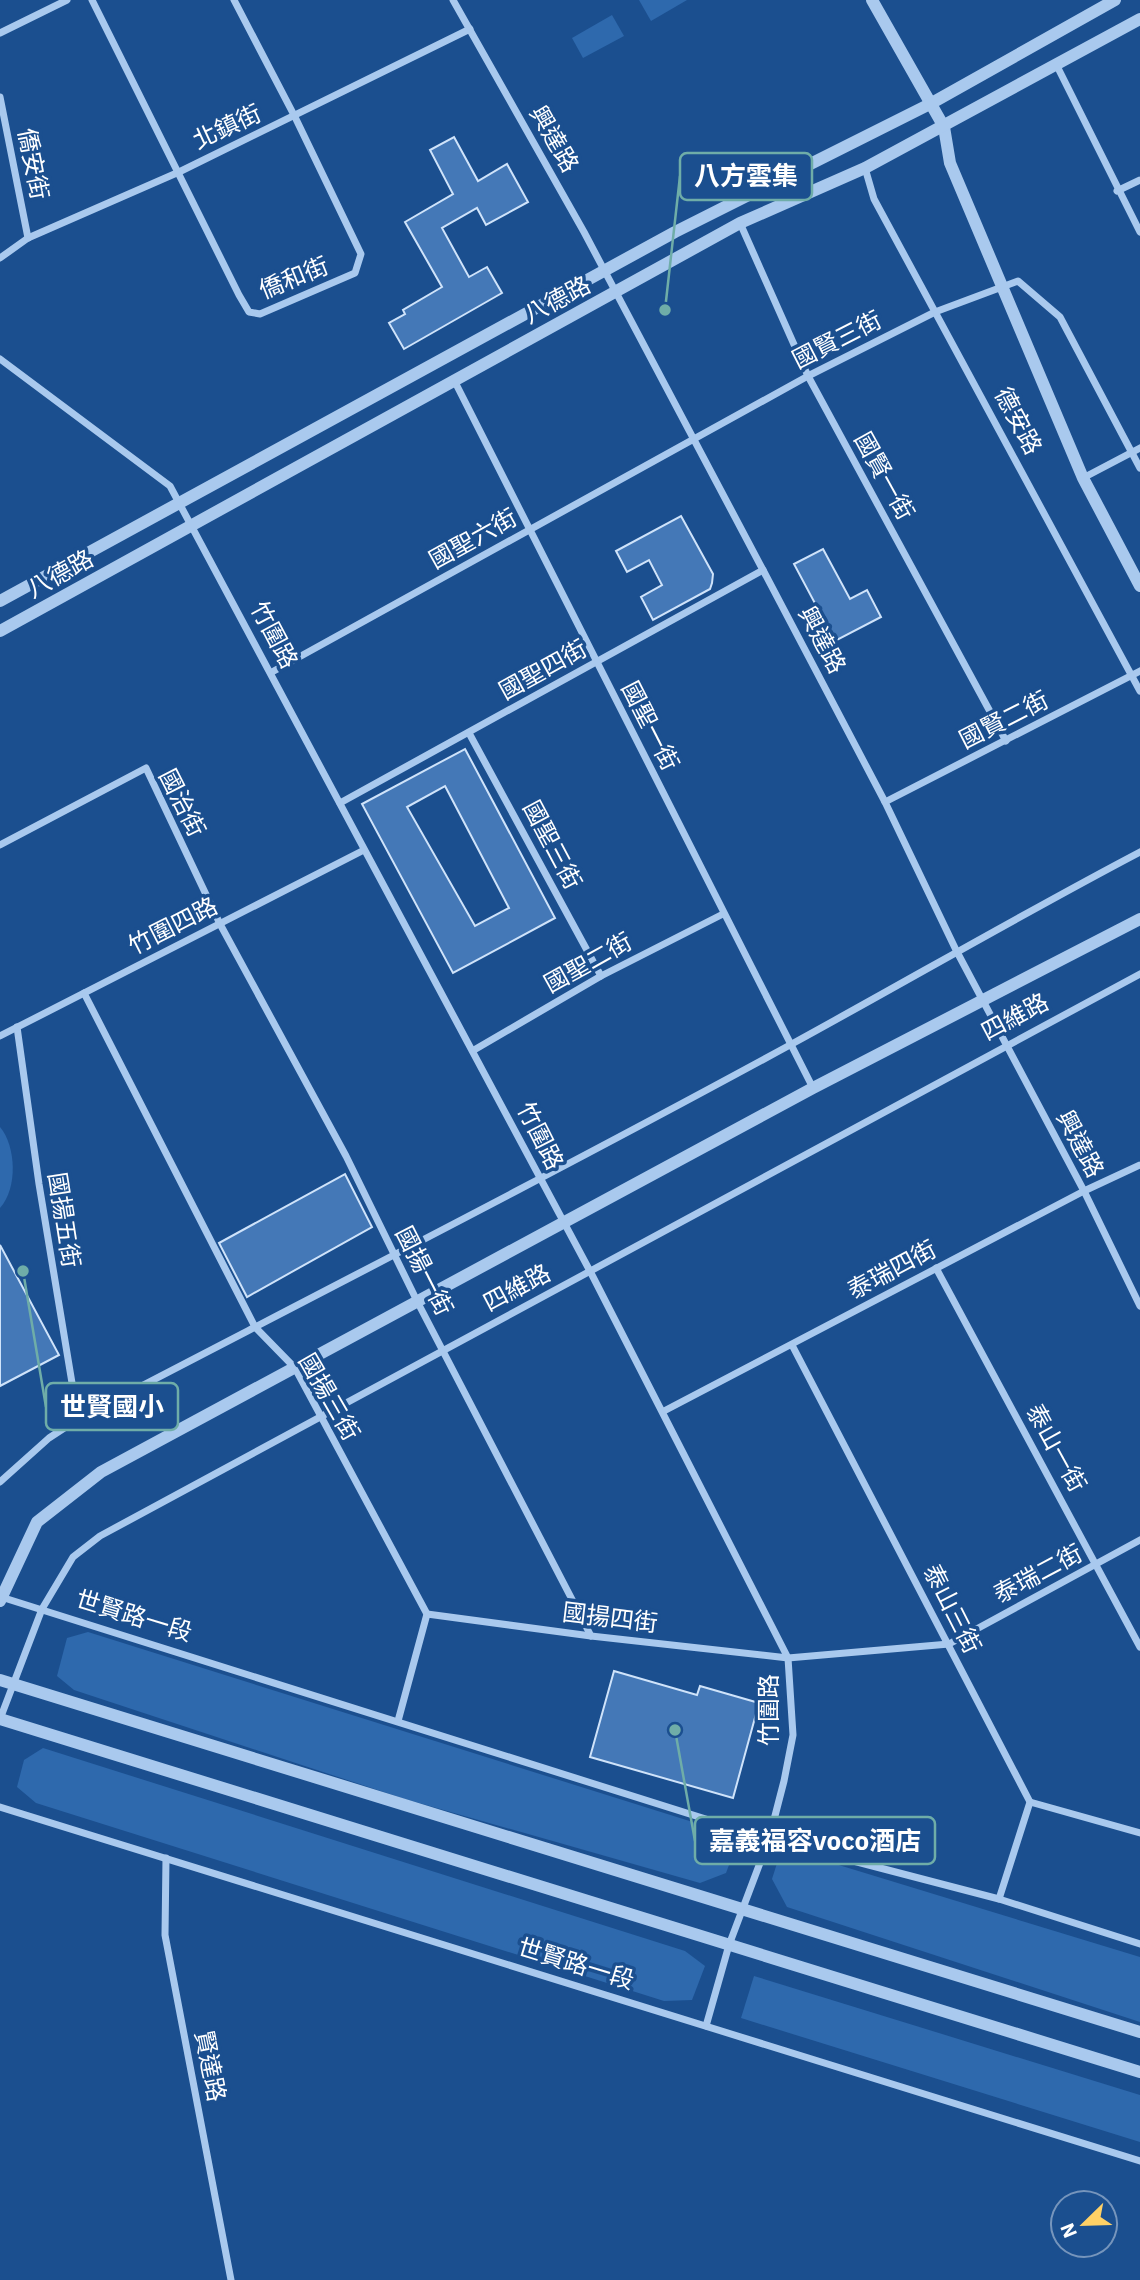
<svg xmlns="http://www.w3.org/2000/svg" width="1140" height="2280" font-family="'IBM Plex Sans','Noto Sans TC',sans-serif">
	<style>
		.green { fill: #2e69ad }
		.building { fill: #4478b7; stroke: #cfe3fa; stroke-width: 2; fill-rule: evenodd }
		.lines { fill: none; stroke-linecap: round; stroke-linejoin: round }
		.minor { stroke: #a9c9ee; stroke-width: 7 }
		.tertiary { stroke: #a9c9ee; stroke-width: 12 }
		.labels { text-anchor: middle; stroke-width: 7; stroke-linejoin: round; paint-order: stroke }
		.street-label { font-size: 24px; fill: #fff; stroke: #1b4f8f }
		.leader { fill: none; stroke: #6fada8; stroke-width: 2.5 }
		.callout-dot { fill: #6fada8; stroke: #1b4f8f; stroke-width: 2.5 }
		.callout { fill: #1b4f8f; stroke: #6fada8; stroke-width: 2.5 }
		.callout-label { font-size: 26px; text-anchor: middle; font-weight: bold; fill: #fff }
	</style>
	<rect width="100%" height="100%" fill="#1b4f8f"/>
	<g class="green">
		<path d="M639,0H687L651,21Z"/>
		<path d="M612,15L624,36L583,58L572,38Z"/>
		<path d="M0,1127C16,1146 18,1188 0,1208Z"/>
		<path d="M88,1632L715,1829L735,1849L726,1873L700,1883L405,1799L74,1690L57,1676L67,1638Z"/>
		<path d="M43,1748L685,1951L705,1966L692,2000L664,2001L36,1803L17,1787L24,1760Z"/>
		<path d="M780,1854L806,1855L1140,1957V2022L787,1907L772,1879Z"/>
		<path d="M754,1976L1140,2095V2142L741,2018Z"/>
	</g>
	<g class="building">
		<path d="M454,137L478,181L507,164L528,202L486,225L477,208L442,228L469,277L487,267L502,293L404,349L389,323L405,314L403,310L442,287L405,222L453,194L430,150Z"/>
		<path d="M681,516L713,574L712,583L710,589L653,620L641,597L662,585L649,560L627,572L616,551Z"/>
		<path d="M823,549L850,599L867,590L881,617L835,641L794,564Z"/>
		<path d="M465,749L555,918L453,973L362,804ZM445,786L509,908L475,926L407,807Z"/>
		<path d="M345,1174L372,1227L247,1297L219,1243Z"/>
		<path d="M0,1245L59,1355L0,1386Z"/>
		<path d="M614,1671L697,1695L700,1686L759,1703L733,1798L590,1757Z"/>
	</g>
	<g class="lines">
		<g class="minor">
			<path d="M92,0L239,295L249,312L260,314L355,273L361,254L295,117L234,0"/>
			<path d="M453,0L584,232L763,570L885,802L956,950L1084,1191L1140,1306"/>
			<path d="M0,33L67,0"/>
			<path d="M1056,64L1140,232"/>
			<path d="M0,97L28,238"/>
			<path d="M865,168L874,199L1140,691"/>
			<path d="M1117,191L1140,180"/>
			<path d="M740,223L808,376L1006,741"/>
			<path d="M0,258L28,238L179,172L470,29"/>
			<path d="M0,359L170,486L591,1273L788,1658L793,1735L784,1781L769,1839L729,1945L706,2026"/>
			<path d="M454,380L813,1088"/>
			<path d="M1083,478L1140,448"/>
			<path d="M272,672L808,376L935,312L1018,281L1060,317L1140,468"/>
			<path d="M469,733L601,976"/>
			<path d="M885,802L1140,671"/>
			<path d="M340,803L763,570"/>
			<path d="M0,845L146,768L220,924L346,1156L418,1303L591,1636"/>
			<path d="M84,993L255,1327L295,1368L427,1614L398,1721"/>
			<path d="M17,1027L39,1184L78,1419"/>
			<path d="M0,1036L364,850"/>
			<path d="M474,1050L601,976L723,914"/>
			<path d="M936,1268L1140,1647"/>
			<path d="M792,1345L1030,1802L999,1899"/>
			<path d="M664,1411L1084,1191L1140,1165"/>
			<path d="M0,1482L49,1438L78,1419C316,1295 555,1173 790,1045C907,981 1022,914 1140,852"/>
			<path d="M1,1597L769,1839L999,1899L1140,1944"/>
			<path d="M427,1614L591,1636L788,1658L949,1644L1140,1540"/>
			<path d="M0,1719L42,1609L73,1557L100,1536L1140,974"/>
			<path d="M1030,1802L1140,1833"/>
			<path d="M0,1807L1140,2161"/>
			<path d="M166,1858L165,1935L231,2280"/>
		</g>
		<g class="tertiary">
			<path d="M872,0L944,127L950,163L1083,478L1140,586"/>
			<path d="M0,601L675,232L930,104L1115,0"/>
			<path d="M0,631L740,223L865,168L1140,19"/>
			<path d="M0,1601L37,1522L101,1472L813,1088L1140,919"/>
			<path d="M0,1680L1140,2032"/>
			<path d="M0,1719L1140,2072"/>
		</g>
	</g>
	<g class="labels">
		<g class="street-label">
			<text transform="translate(227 127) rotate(-25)" y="8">北鎮街</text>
			<text transform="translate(554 139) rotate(60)" y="8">興達路</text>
			<text transform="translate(33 164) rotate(79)" y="8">僑安街</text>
			<text transform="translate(294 278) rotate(-22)" y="8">僑和街</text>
			<text transform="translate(557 300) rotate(-28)" y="8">八德路</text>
			<text transform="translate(837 340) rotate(-27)" y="8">國賢三街</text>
			<text transform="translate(1018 421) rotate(62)" y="8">德安路</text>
			<text transform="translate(884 476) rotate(61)" y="8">國賢一街</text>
			<text transform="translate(473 539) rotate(-29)" y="8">國聖六街</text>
			<text transform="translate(60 574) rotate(-29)" y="8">八德路</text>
			<text transform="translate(274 635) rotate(62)" y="8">竹圍路</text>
			<text transform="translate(822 640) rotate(62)" y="8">興達路</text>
			<text transform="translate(543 670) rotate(-29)" y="8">國聖四街</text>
			<text transform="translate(1004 720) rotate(-27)" y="8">國賢二街</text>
			<text transform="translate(650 726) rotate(63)" y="8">國聖一街</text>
			<text transform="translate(182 803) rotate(63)" y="8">國治街</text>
			<text transform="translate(552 845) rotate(62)" y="8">國聖三街</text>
			<text transform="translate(173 926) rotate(-27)" y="8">竹圍四路</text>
			<text transform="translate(588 963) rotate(-29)" y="8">國聖二街</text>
			<text transform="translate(1015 1017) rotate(-28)" y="8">四維路</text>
			<text transform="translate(540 1136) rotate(63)" y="8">竹圍路</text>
			<text transform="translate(1080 1144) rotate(62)" y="8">興達路</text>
			<text transform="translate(64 1220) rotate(81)" y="8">國揚五街</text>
			<text transform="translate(892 1270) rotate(-28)" y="8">泰瑞四街</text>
			<text transform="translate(424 1271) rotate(63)" y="8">國揚一街</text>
			<text transform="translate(517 1288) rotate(-28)" y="8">四維路</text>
			<text transform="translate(329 1397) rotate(60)" y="8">國揚三街</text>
			<text transform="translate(1056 1448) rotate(61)" y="8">泰山一街</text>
			<text transform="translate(1038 1574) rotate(-28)" y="8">泰瑞二街</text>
			<text transform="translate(952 1609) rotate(63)" y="8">泰山三街</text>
			<text transform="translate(134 1616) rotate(17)" y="8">世賢路一段</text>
			<text transform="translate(610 1618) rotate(7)" y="8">國揚四街</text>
			<text transform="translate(769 1710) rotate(-90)" y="8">竹圍路</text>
			<text transform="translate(576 1964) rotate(17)" y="8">世賢路一段</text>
			<text transform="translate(210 2066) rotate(79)" y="8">賢達路</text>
		</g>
	</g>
	<path class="leader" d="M665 310L680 176M23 1271L46 1407M675 1730L695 1841"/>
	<g class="callout-dot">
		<circle cx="665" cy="310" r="7"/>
		<circle cx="23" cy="1271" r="7"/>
		<circle cx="675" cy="1730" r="7"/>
	</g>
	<g class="callout">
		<rect x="680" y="153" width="132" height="47" rx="7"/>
		<rect x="46" y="1383" width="132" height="47" rx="7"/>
		<rect x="695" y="1817" width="240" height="47" rx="7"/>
	</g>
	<g class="callout-label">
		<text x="746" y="185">八方雲集</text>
		<text x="112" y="1416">世賢國小</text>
		<text x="815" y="1850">嘉義福容voco酒店</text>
	</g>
	<g transform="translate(1084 2224) rotate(247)"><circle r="33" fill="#1b4f8f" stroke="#7695bc" stroke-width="2"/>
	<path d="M0-5L12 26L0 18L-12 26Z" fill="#ffd166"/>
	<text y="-10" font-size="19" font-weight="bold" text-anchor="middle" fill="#ffffff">N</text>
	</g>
</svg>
